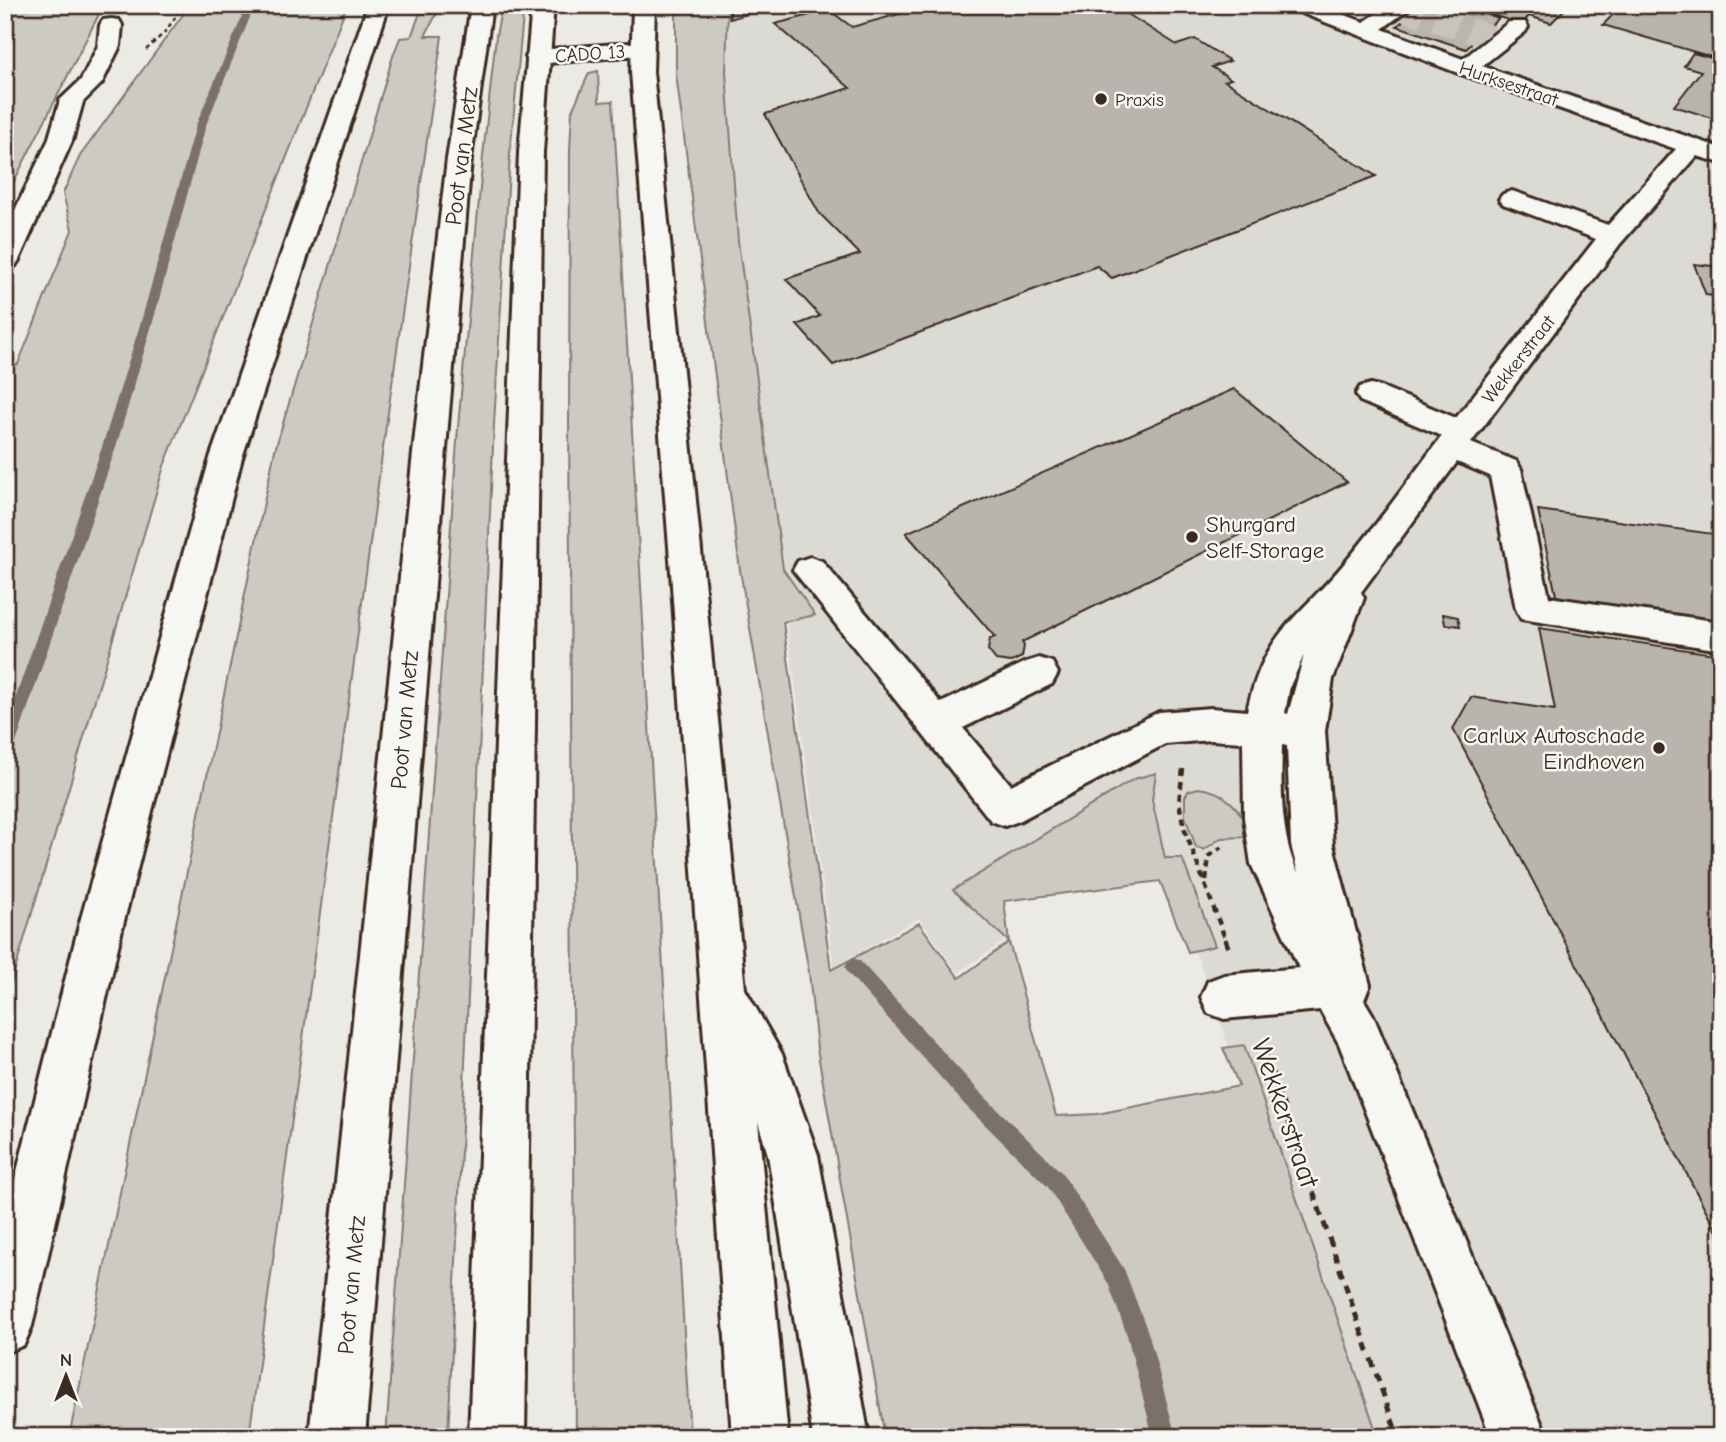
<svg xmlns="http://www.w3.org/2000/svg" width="1726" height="1442" font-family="'Comic Neue',sans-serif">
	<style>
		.built { fill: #dcdad4 }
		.green { fill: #cdcac4; stroke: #847a71; stroke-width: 2 }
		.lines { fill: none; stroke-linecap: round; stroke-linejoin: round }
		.stream { fill: #7c7167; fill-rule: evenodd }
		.building { fill: #bab4ae; stroke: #3b2a1e; stroke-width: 2 }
		.minor-tunnel { stroke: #c8c4bd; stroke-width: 24; stroke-dasharray: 24 12; stroke-linecap: butt }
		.minor-casing { stroke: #3b2a1e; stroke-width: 6 }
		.highway-casing { stroke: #3b2a1e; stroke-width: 6 }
		.path-far2 { stroke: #3b2a1e; stroke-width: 2.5; stroke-dasharray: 4.5 3.5; stroke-linecap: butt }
		.path-far1 { stroke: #3b2a1e; stroke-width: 4.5; stroke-dasharray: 7 5; stroke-linecap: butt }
		.path { stroke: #3b2a1e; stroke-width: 5; stroke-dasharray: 9 7; stroke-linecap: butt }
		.minor { fill: #f6f6f2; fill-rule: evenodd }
		.highway { fill: #f6f6f2; fill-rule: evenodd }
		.poi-dot { fill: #3b2a1e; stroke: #f6f6f2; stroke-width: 2.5 }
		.labels { text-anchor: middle; stroke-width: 5; stroke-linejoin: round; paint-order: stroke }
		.far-street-label { font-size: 19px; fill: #3b2a1e; stroke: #f6f6f2 }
		.far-poi-label { font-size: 19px; fill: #3b2a1e; stroke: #f6f6f2; text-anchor: start }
		.street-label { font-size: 23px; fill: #3b2a1e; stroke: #f6f6f2 }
		.poi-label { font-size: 23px; fill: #3b2a1e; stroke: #f6f6f2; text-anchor: start }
		.near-street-label { font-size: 28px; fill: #3b2a1e; stroke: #f6f6f2 }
	</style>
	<rect width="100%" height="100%" fill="#ebeae5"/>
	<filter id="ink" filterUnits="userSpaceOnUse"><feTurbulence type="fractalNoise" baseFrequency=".0143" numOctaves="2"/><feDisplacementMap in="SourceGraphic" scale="14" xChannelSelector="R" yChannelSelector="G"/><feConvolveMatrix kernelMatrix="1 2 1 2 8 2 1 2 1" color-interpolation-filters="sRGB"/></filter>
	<g filter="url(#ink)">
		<path class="built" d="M724,5H1721V1437H1360L1212,997L1139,798L963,892L1004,941L958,973L919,918L834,967L734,240L722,72Z"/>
		<g class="green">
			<path d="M5,5H98L99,14L5,199V145L8,143L5,128Z"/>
			<path d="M190,5H347L164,466L5,1004V371L18,364L72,230L63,193L80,156Z"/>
			<path d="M502,5H524L510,154L494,424L448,1437H386L458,427L483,156L496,36Z"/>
			<path d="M676,5H728L726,72L738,241L783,569L815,615L783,622L831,970L919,923L959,978L1009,942L953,890L1134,779L1156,773L1152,800L1165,858H1182L1215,946L1188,952L1160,881L1004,901L1009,942L1056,1116L1097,1114L1239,1086L1223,1048L1244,1045L1378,1437H885L817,1048L809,973L740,570L676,74Z"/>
			<path d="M420,13H437L425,36H442L385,433L249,1437H69L275,450L393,56L400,38L411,37Z"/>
			<path d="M598,71L599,102L613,101L690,1437H576L569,420L570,150L572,111L589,73Z"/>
			<path d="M1198,788C1224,790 1246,811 1248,837L1221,838L1204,850L1196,847L1185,816V797L1188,791Z"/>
		</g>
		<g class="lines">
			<g class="stream">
				<path d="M247,5H255L206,125L154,318L116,447L13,752L11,757L5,759V728L102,447L142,318L196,125Z"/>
				<path d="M854,958L860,961L979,1091L1062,1173L1124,1269L1149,1335L1176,1437H1153L1127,1335L1108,1283L1048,1187L965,1105L848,973L845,967L848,961Z"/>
			</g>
		</g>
		<g class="building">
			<path d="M730,5H754V12L730,19Z"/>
			<path d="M932,5H1113L1177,45L1195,39L1230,61L1212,67L1231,79L1225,81L1376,176L1112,278L1097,266L833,365L797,325L820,316L786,279L860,254L819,213L765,114L850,88L775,24L829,10L852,27Z"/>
			<path d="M1423,5H1457L1499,18L1466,49L1397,26Z"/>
			<path d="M1459,5H1565L1567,7L1551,23L1529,16L1522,24Z"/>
			<path d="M1622,5H1721V121L1674,106L1701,71L1684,66L1693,53L1711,58L1712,57L1603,25Z"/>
			<path d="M1694,264L1721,267V297L1706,295Z"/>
			<path d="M1234,389L1347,482L1022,642L1024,646L1022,657L1011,662L996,660L988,650L990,639L995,637L906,533Z"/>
			<path d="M1538,510L1721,535V625L1557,600Z"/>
			<path d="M1443,614L1458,617L1460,626L1445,624Z"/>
			<path d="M1539,628L1721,655V1239L1453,729L1471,697L1555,710Z"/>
		</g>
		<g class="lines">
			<path class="minor-tunnel" d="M1400,8L1500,40"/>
			<defs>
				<g id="minor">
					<path d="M1288,5H1318L1364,22L1389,5H1414L1382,29L1463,59L1509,22H1525L1528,27L1525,32L1482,66L1721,148V163L1697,156L1620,244L1471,443L1516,461L1521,469L1549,597L1721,622V650L1521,619L1516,609L1490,476L1457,462L1361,592L1364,598L1333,679L1325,731L1333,845L1370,985L1364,1000L1373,1015L1547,1437H1491L1339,1044L1320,1010L1224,1019L1208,1013L1201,997L1208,981L1224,975L1299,968L1251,864L1244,818L1243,742L1211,740L1165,744L1019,821L1005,826L991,821L793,570L798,561L810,557L822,561L941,703L1026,662L1039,658L1052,662L1058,673L1052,684L963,728L1011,785L1159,712L1211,708L1247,711C1265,631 1296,621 1343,565C1378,524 1409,479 1442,436L1360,401L1356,394L1360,387L1371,384L1382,387L1456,418L1596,239L1503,204L1499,199L1503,194L1512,191L1521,194L1608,225L1676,149L1458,73L1291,9ZM1304,655L1288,714L1285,713L1290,686ZM1282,745L1287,746L1291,845L1298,873C1280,836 1281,786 1282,745Z"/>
					<path d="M111,19L119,20L122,25L120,46L102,83L83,102L72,141L19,260L15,266L5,268V231L48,141L60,100L81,80L98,46L100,25L103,20Z"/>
					<path d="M643,42L651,44L654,49L651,54L537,64L529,62L526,57L529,52L537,50Z"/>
				</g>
				<g id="highway">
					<path d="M368,5H389L242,458L122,929L32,1326L24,1345L5,1353V1219L78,929L210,458Z"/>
					<path d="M471,5H492L471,159L448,425L365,1437H309L416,425L447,159Z"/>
					<path d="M532,5H554L543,152L525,1437H469L519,152Z"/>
					<path d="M633,5H655L653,72L745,989L782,1054L818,1155L869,1437H813L768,1155L758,1122L788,1437H732L671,572L631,72Z"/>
				</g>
			</defs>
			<use href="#minor" class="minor-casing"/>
			<use href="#highway" class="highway-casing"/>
			<path class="path-far2" d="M146,50L166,31L183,5"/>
			<g class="path-far1">
				<path d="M1183,769L1179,802L1184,828L1226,941"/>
				<path d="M1206,881L1209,856L1222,847"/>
			</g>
			<g class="path">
				<path d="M1225,939L1229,950"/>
				<path d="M1261,1041L1398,1437"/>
			</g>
			<use href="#minor" class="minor"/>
			<use href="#highway" class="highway"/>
		</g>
	</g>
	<g class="poi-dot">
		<circle cx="1101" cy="99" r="7"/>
		<circle cx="1192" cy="537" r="7"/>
		<circle cx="1659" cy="748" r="7"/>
	</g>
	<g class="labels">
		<g class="far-street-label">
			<text transform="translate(590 53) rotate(-4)" y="7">CADO 13</text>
			<text transform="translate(1509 83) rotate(19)" y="7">Hurksestraat</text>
			<text transform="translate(1518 359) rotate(-52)" y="7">Wekkerstraat</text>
		</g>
		<g class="far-poi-label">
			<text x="1115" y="106">Praxis</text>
		</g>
		<g class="street-label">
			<text transform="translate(461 156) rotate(-83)" y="8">Poot van Metz</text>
			<text transform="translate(404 720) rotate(-85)" y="8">Poot van Metz</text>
			<text transform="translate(351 1285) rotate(-85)" y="8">Poot van Metz</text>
		</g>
		<g class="poi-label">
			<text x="1206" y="532">Shurgard<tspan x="1206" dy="26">Self-Storage</tspan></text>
			<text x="1645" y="743" text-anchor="end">Carlux Autoschade<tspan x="1645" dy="26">Eindhoven</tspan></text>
		</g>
		<g class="near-street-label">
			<text transform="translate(1286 1113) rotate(71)" y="10">Wekkerstraat</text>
		</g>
	</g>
	<rect width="1726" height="1442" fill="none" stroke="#f6f6f2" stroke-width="28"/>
	<rect x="14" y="14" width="1698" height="1414" fill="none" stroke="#3b2a1e" stroke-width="2.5" filter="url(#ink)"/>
	<g transform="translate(66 1376)" stroke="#f6f6f2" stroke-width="5" paint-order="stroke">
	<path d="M0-5L12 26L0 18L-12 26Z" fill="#3b2a1e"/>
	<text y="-10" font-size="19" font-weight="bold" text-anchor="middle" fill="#3b2a1e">N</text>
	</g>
</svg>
